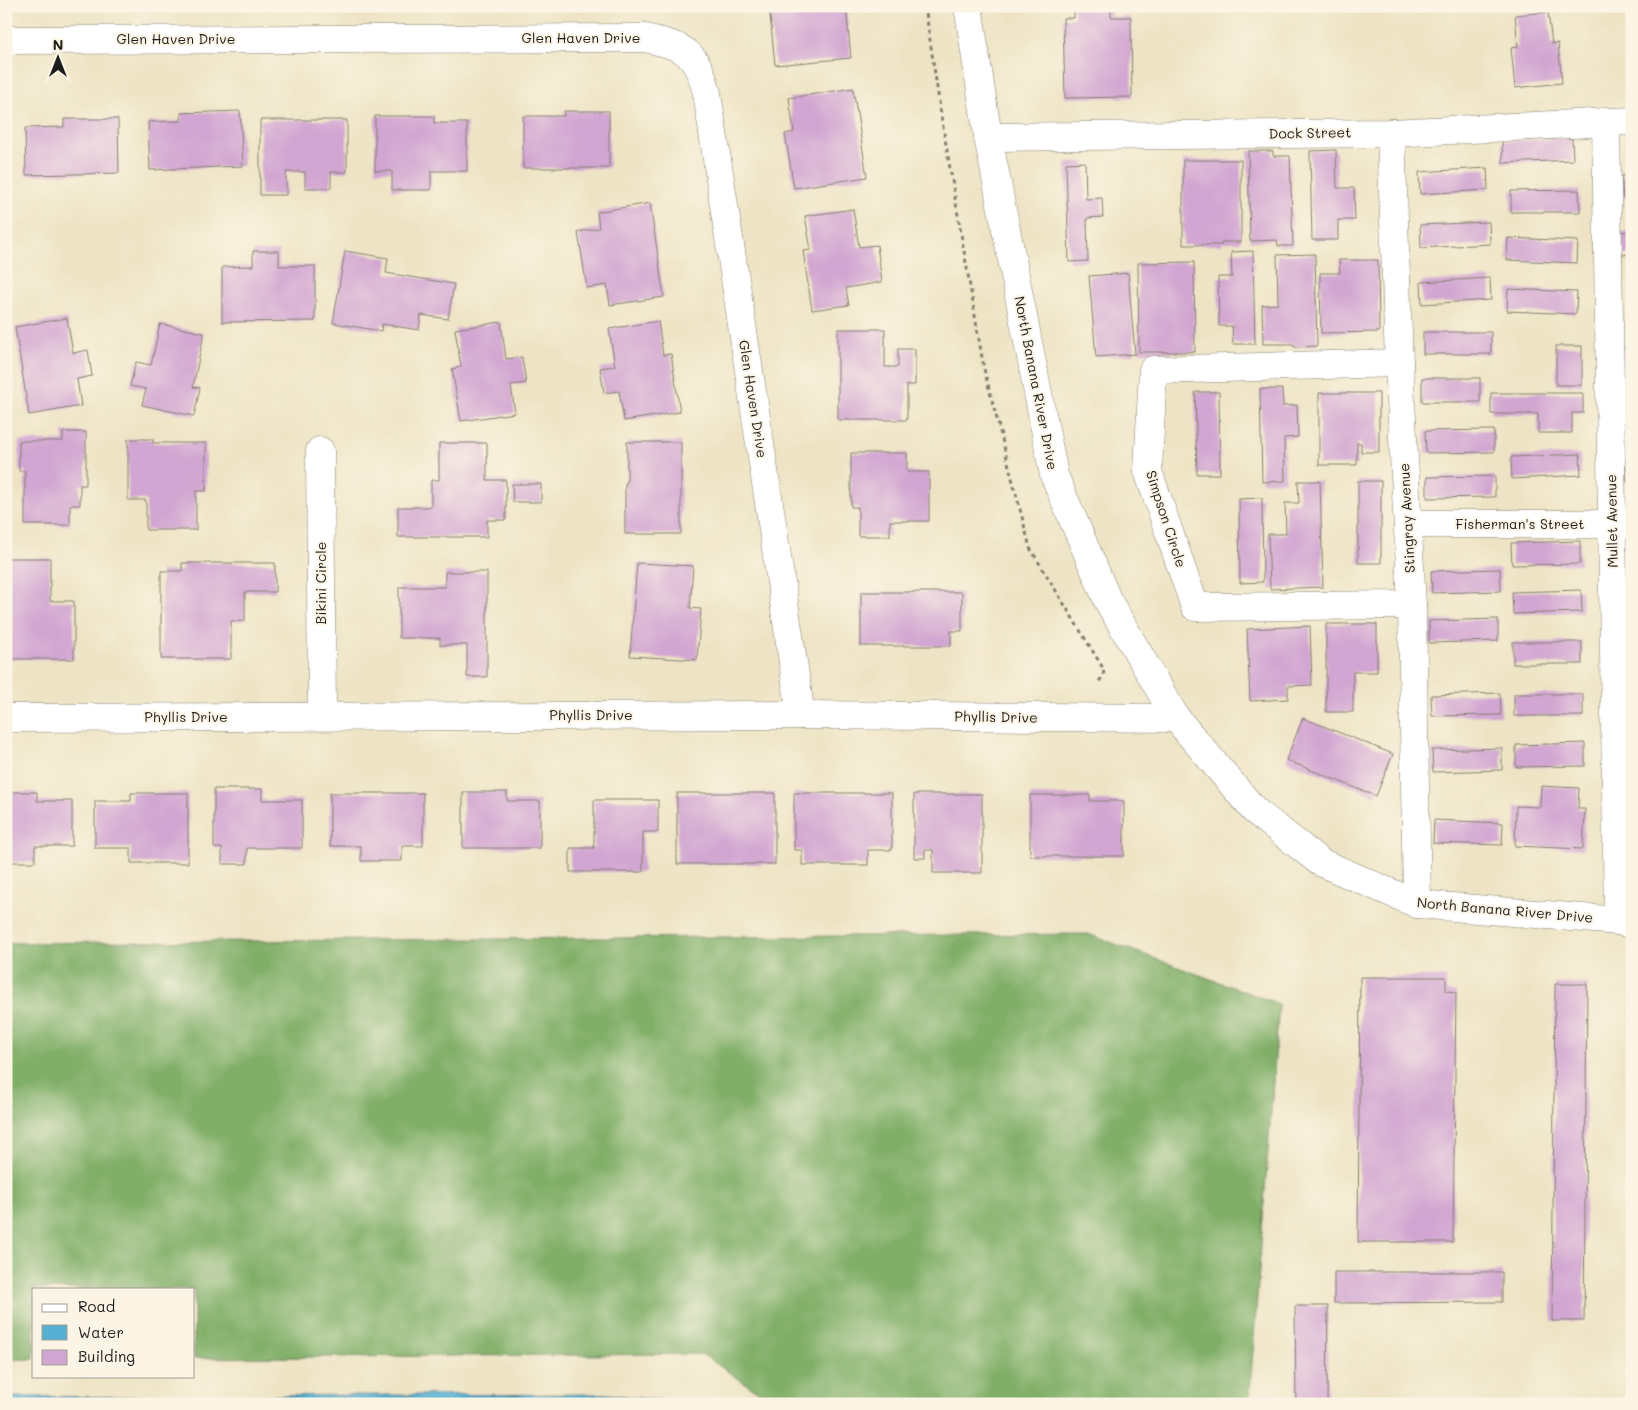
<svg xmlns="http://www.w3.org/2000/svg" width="1638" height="1410" font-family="Mali,sans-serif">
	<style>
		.forest { fill: #80af68; stroke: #4e6642 }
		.water { fill: #55b0d3; stroke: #386678 }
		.building { fill: #d2a6d2 }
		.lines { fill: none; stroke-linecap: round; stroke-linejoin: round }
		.minor-casing { stroke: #858070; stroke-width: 29 }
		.path { stroke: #858070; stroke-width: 3; stroke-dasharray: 4 4; stroke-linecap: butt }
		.minor { stroke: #fff; stroke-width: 28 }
		.labels { text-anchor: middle; stroke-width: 4; stroke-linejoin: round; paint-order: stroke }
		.street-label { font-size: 14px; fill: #1c1c1c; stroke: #fcf5e5 }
	</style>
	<rect width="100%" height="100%" fill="#fcf5e5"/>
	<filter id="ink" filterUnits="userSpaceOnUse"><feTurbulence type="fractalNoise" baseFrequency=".02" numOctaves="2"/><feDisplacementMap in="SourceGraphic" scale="10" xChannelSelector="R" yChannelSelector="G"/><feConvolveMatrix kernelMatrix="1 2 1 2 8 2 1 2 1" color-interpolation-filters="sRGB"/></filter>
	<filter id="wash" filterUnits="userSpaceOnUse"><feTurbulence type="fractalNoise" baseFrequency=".0096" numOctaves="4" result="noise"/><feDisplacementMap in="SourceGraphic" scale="20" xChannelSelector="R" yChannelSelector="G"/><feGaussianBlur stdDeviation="1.12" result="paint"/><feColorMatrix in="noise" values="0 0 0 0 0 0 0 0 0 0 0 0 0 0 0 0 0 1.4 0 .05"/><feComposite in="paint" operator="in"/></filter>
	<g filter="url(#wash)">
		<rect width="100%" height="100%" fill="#eee4c5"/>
		<path class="forest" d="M1088,934L1279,1004L1249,1404H776L702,1354L194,1358V1289H34V1359L6,1360V943Z"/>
		<path class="water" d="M606,1394L669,1401L674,1404H6V1397Z"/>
		<g id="blocks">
			<g class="building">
				<path d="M769,6H846L851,58L775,65Z"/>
				<path d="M1074,6H1111V17H1131L1132,97L1065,98L1063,18H1074Z"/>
				<path d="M1548,12L1552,44L1558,43L1562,83L1515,88L1511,48L1518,47L1515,15Z"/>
				<path d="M853,88L867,177L794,188L785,134L794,132L789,98Z"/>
				<path d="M240,111L243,166L150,170L148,122L181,121V113Z"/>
				<path d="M564,111H609V168H523V116H564Z"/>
				<path d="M375,116H434V123H467V171H431V190H392V171H375Z"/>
				<path d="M64,119H118L119,173L26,175L25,128L64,127Z"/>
				<path d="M260,120H347V172H331V188H305V172H286V195H260Z"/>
				<path d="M1572,138L1573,160L1503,163L1502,141Z"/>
				<path d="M1336,150L1337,188H1354L1355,220H1338V240H1312L1310,151Z"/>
				<path d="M1248,151H1273V156H1290L1293,246H1278L1277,240L1250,241Z"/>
				<path d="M1183,160H1241V242H1222V245H1183Z"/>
				<path d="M1085,162L1086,199L1102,198L1103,217L1087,218L1088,261L1069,262L1066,163Z"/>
				<path d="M1487,168L1488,190L1420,194L1419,172Z"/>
				<path d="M1632,175V198H1623L1621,176Z"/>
				<path d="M1579,190L1580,212H1511V191Z"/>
				<path d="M650,203L664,297L610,305L607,285L587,288L578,232L599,228L597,212Z"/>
				<path d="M853,209L859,247L877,245L882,282L846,288L849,305L812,310L803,251L811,250L805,216Z"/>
				<path d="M1489,222L1490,244L1421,248L1420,225Z"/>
				<path d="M1632,231V254L1622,255L1621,232Z"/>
				<path d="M1508,238L1578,241L1577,263L1507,260Z"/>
				<path d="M253,251H279V266H315V321L222,322V267L253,266Z"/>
				<path d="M345,251L388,258L386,273L454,284L448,319L421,315L419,330L382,324L381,331L333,323Z"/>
				<path d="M1253,251L1255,344H1233L1232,326H1219L1218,277H1232L1231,252Z"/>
				<path d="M1315,254L1317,346L1294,347V344H1263L1262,305L1278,304L1277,255Z"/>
				<path d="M1339,260H1378L1379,332L1321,333L1320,273H1340Z"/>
				<path d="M1194,262L1195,352H1139L1138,263Z"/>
				<path d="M1128,273L1135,354L1096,357L1089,276Z"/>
				<path d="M1490,278L1491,300L1422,304L1421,282Z"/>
				<path d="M1508,289L1577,292L1576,314L1507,311Z"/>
				<path d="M67,318L73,353L88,350L92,376L77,379L81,406L29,415L15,327Z"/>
				<path d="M658,321L663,355L671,354L680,412L624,421L619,391L604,393L600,368L615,366L609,329Z"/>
				<path d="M501,322L506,359L522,357L526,383L511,385L515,413L461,421L452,369L461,367L455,329Z"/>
				<path d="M160,324L204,333L193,387L200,388L194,416L142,405L146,389L130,386L136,362L151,365Z"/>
				<path d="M838,329H885V367H898V349H915V385H907V420H838Z"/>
				<rect x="1423" y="332" width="68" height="22"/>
				<rect x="1556" y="346" width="26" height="39"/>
				<rect x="1623" y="347" width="9" height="52"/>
				<rect x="1422" y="378" width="58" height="24"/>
				<path d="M1260,389H1282L1283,406L1297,405L1298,437L1284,438L1285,481L1262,482Z"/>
				<path d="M1195,392H1219L1220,474H1197Z"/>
				<path d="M1319,393H1379V452H1361V443H1357V465H1319Z"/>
				<path d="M1491,393H1583V413H1572V433H1538V414H1491Z"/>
				<path d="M1494,430V452L1426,453L1425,431Z"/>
				<path d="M63,432H86V485H80V505H70V525H25V471H19V441H63Z"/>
				<path d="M128,439H153V443H206V491H196V530H146V500H128Z"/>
				<path d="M627,442H681V534H625V483H627Z"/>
				<path d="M439,443H487V480H506V520H487V537H398V507H431V480H439Z"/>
				<path d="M851,453H907V472H929V521H890V536H858V507H851Z"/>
				<path d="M1580,454L1581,475L1512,479L1511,457Z"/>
				<path d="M1626,459H1632V482H1627Z"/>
				<path d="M1495,476V497L1427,498V477Z"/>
				<path d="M1298,481H1320L1323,587L1270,589L1268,534H1286L1285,503H1299Z"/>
				<rect x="1358" y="481" width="23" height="82"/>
				<path d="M512,484H541V502H513Z"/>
				<path d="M1262,498L1263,582L1240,583L1239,499Z"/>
				<path d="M1580,541V564L1512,565L1511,543Z"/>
				<path d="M1626,542H1632V605H1625Z"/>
				<path d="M6,558H50V601H74V659H6Z"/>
				<path d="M182,563H275V592H245V621H231V659H161V571H182Z"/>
				<path d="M637,563L693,566L690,608L701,609L697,660L630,656Z"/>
				<path d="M1500,569L1501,591L1432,593L1431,571Z"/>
				<path d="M445,572H487V677H467V645H440V638H399V587H445Z"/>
				<path d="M1581,590L1582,612L1513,614L1512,592Z"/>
				<path d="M861,592H962V631H951V646H861Z"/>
				<path d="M1498,619V641L1429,643V621Z"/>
				<rect x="1626" y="619" width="6" height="38"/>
				<path d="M1326,624H1377V672H1353V712H1326Z"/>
				<path d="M1310,626L1312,685L1288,686V699L1250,701L1247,629Z"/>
				<rect x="1513" y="642" width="69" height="22"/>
				<path d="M1500,693L1501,715L1432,716L1431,695Z"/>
				<rect x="1514" y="694" width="69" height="22"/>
				<rect x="1627" y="699" width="5" height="22"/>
				<path d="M1303,718L1393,754L1376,796L1286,760Z"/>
				<path d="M1585,743V766L1516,767V745Z"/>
				<path d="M1502,748V770L1433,772L1432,750Z"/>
				<path d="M1541,786L1579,788L1578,809H1585L1583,849L1515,846L1516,806L1540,807Z"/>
				<path d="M214,789H262V800H302V848H247V864H222V848H214Z"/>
				<path d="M6,792H37V801H72V846H35V862H6Z"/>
				<path d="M463,792H507V801H540V848H463Z"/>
				<path d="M131,793H188V863H131V848H95V801H131Z"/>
				<path d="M330,793H423V846H402V861H361V846H330Z"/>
				<rect x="677" y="793" width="98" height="71"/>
				<path d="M794,793H892V850H868V865H802V850H794Z"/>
				<path d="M914,794H982V873H933V850H925V858H914Z"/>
				<path d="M1030,795H1090V801H1124V856H1030Z"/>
				<path d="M594,800H658V832H643V872H570V848H594Z"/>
				<path d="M1434,820L1503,823L1502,845L1433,843Z"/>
				<path d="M1360,977H1446V991L1456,992L1453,1242H1358Z"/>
				<path d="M1555,984H1587L1584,1321H1552Z"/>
				<path d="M1334,1272H1502V1302L1334,1303Z"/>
				<path d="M1295,1306H1328L1327,1404H1296Z"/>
			</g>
		</g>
	</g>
	<g filter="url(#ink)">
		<use href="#blocks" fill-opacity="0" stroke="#858070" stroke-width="1"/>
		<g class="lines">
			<defs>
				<g id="minor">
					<path d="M968,6L988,137L1054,475L1108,601L1176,718L1254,810L1320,862L1417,904L1618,921L1632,924"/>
					<path d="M6,40L645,38C686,47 696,51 707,93L801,715"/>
					<path d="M1606,121L1618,921"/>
					<path d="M1391,133L1399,363L1412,605L1417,904"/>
					<path d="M988,137L1391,133L1632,121"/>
					<path d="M1399,363L1153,370L1148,471L1195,607L1412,605"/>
					<path d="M320,451L322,716"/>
					<path d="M1408,524H1632"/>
					<path d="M6,718L801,715L1176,718"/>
				</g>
			</defs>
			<use href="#minor" class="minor-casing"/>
			<path class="path" d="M925,6L941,115L984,369L1030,548L1103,668L1104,675L1097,684"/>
			<use href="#minor" class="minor"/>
		</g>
	</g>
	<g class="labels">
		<g class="street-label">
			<text x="581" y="43">Glen Haven Drive</text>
			<text x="176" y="44">Glen Haven Drive</text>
			<text transform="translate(1310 133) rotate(-1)" y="5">Dock Street</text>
			<text transform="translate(1036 383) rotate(79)" y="5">North Banana River Drive</text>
			<text transform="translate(753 399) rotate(81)" y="5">Glen Haven Drive</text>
			<text transform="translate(1407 518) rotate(-93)" y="5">Stingray Avenue</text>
			<text transform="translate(1166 519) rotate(72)" y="5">Simpson Circle</text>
			<text transform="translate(1612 521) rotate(-91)" y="5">Mullet Avenue</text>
			<text x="1520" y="529">Fisherman's Street</text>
			<text transform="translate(321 583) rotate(-90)" y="5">Bikini Circle</text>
			<text x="591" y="720">Phyllis Drive</text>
			<text x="186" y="722">Phyllis Drive</text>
			<text transform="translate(996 717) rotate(1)" y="5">Phyllis Drive</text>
			<text transform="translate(1505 910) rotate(5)" y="5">North Banana River Drive</text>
		</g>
	</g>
	<rect width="1638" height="1410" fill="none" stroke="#fcf5e5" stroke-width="25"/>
	<rect x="32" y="1288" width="162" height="90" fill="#fcf5e5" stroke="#a29e95"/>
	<rect x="42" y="1304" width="25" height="8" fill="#ffffff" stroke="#a29e95"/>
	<text x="78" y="1312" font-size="15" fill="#1c1c1c">Road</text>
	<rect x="42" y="1325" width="25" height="15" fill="#55b0d3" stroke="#a29e95"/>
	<text x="78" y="1338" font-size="15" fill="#1c1c1c">Water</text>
	<rect x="42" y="1350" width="25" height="15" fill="#d2a6d2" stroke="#a29e95"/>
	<text x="78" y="1362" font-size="15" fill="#1c1c1c">Building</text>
	<g transform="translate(58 58)" stroke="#fcf5e5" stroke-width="4" paint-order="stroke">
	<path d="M0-4L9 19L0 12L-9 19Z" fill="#1c1c1c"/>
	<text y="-8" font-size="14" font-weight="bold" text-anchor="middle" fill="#1c1c1c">N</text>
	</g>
</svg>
